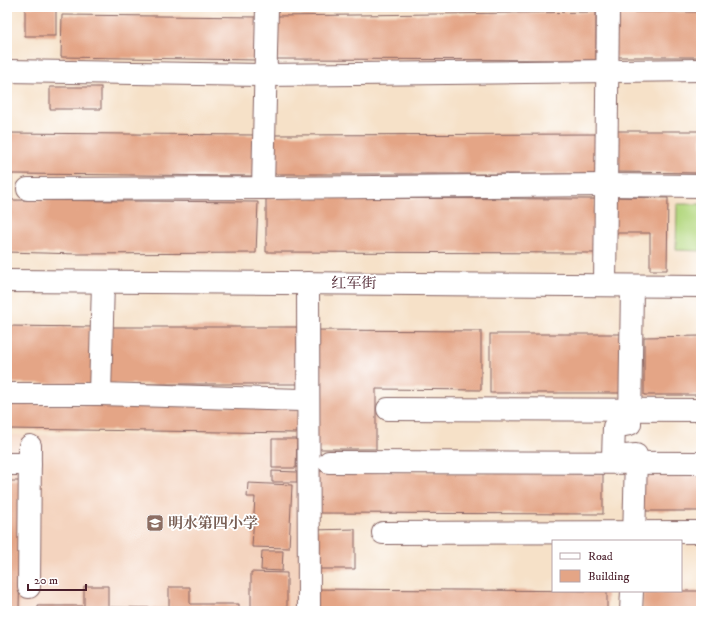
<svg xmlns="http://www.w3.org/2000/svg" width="708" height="618" font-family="'IM FELL DW Pica','Noto Serif SC',serif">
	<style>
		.built { fill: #f4d4bf }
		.green { fill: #b4d880; stroke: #7f7c56 }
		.building { fill: #e4a586 }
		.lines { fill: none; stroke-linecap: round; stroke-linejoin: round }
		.minor-casing { stroke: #866362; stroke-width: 24 }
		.minor { stroke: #fff; stroke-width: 22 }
		.labels { text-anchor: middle; stroke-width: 3.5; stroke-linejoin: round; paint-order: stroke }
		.street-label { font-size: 15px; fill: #4a1f2b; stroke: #fff }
		.education-label { font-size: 15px; font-weight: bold; fill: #785e54; stroke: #fff; text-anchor: start }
	</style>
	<rect width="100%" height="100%" fill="#fff"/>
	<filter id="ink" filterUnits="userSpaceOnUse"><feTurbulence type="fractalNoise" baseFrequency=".025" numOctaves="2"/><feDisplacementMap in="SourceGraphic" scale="8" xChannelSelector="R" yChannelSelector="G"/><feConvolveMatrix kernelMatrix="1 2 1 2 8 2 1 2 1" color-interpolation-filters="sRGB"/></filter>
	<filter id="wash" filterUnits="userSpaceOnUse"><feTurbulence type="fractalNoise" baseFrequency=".012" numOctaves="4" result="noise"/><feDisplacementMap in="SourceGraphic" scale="16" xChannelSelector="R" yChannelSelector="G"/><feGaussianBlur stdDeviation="0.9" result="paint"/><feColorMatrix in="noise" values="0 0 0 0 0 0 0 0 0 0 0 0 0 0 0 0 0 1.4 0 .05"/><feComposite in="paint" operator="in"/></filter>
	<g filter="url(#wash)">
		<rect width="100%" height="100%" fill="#f6e1c8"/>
		<rect class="built" x="7" y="435" width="296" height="176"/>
		<path class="green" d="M677,204H701V251L676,250Z"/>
		<g id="blocks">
			<g class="building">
				<rect x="25" y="7" width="31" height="29"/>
				<path d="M596,12V60L275,59V16Z"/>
				<path d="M614,12H701V57H615Z"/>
				<path d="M62,15L258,17L257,60L61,57Z"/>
				<rect x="50" y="87" width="51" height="22"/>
				<path d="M616,131H701V173L615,172Z"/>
				<path d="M7,133L257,135V176L12,174V200L258,202L256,253L78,254L7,252Z"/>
				<path d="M599,134V174H272V135Z"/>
				<path d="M611,197L668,198L667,270H650V233H610Z"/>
				<path d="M266,198L595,199V253L266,252Z"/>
				<path d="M7,326L95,327V384L7,383Z"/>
				<rect x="108" y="327" width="192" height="57"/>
				<path d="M312,330L481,331V390L376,389V449H312Z"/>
				<rect x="490" y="334" width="132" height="59"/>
				<path d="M701,336V395H644V337Z"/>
				<path d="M7,404L298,407L297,433L7,429Z"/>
				<path d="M272,439H297L296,468H272Z"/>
				<path d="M641,470L701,471V511H641Z"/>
				<path d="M272,471L297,472V482H272Z"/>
				<path d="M313,471L603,474V514L315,513Z"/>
				<path d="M7,481H21L19,611H7Z"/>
				<path d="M248,483L292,485L289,548L252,547L255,497H247Z"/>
				<path d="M355,529V569H312V530Z"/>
				<path d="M262,551H283L282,571L261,570Z"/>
				<path d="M251,572L287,573V611H251Z"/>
				<path d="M84,586H108V607L169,608V587H190V604H239V611H38V606H84Z"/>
				<path d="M312,589L607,591V611H312Z"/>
				<path d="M643,591H701V611H642Z"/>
			</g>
		</g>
	</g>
	<g filter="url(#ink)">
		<use href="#blocks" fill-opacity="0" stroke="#866362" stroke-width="1"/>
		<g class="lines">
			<defs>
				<g id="minor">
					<path d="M7,71L265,75L701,70"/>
					<path d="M263,188L607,185L701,186"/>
					<path d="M28,189L263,188L267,7"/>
					<path d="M7,281L701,286"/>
					<path d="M308,283L309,611"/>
					<path d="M605,285L608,7"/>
					<path d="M632,286L630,424L614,427L613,457L636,455L634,541"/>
					<path d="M9,394H100L103,282"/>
					<path d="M100,394L302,400"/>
					<path d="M388,409L701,410"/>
					<path d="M329,462L701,463"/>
					<path d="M7,464H30"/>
					<path d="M383,533L701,532"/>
					<path d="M29,587L30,446"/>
					<path d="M631,611L632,591"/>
				</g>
			</defs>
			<use href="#minor" class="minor-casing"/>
			<use href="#minor" class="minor"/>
		</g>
	</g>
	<defs>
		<symbol id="school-square" viewBox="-11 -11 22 22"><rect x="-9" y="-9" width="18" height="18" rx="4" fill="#8d6e63" stroke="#fff"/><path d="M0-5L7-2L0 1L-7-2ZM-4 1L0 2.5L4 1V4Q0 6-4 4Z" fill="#fff"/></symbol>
	</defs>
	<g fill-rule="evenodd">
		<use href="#school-square" x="145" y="513" width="20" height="20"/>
	</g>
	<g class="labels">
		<g class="street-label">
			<text x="354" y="288">红军街</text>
		</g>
		<g class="education-label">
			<text x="168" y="528">明水第四小学</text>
		</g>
	</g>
	<rect width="708" height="618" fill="none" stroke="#fff" stroke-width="24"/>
	<rect x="552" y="540" width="130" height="52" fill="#ffffff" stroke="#b7a5aa"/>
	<rect x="560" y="553" width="20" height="6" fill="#ffffff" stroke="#b7a5aa"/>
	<text x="588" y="560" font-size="12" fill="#4a1f2b">Road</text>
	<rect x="560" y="570" width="20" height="12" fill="#e4a586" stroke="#b7a5aa"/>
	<text x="588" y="580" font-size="12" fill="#4a1f2b">Building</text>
	<path d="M28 584v6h58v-6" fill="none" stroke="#4a1f2b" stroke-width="2"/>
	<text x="34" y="584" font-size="12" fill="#4a1f2b" stroke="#ffffff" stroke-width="3" paint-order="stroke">20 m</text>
</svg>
